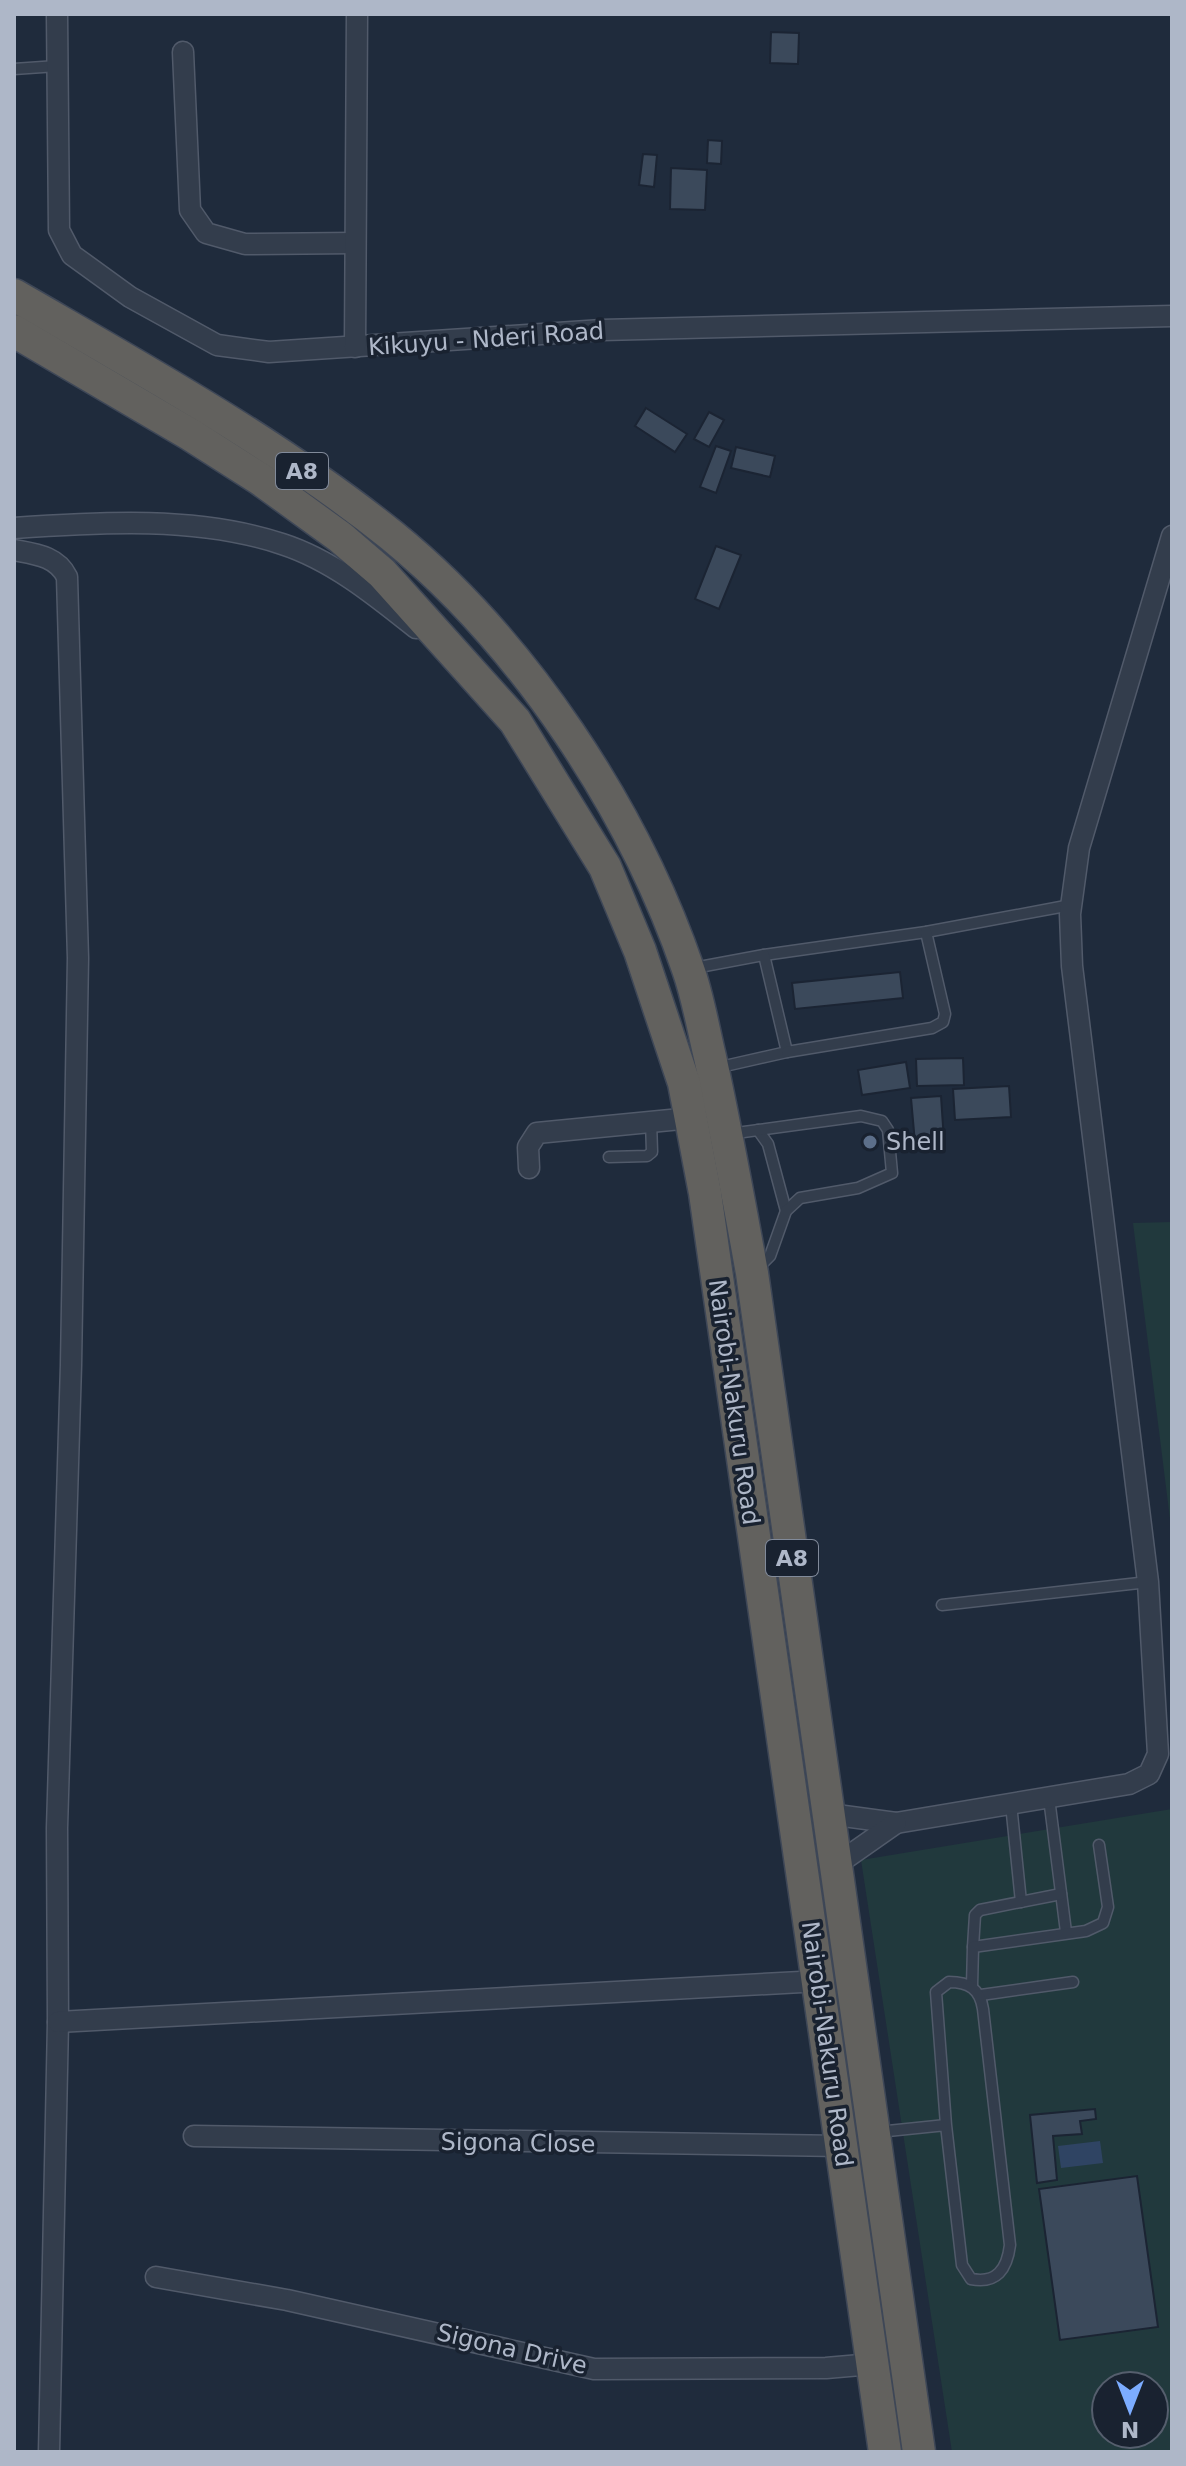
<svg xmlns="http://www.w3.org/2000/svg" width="1186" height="2466" font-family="'DejaVu Sans',sans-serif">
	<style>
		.green { fill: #21393d; fill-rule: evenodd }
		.water { fill: #2f4463 }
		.building { fill: #3b495b; stroke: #1b2433; stroke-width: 2 }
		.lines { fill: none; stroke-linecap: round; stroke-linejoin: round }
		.service-casing { stroke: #515a6a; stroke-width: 13 }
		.minor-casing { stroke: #515a6a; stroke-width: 23 }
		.trunk-casing { stroke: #3e4757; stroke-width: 35 }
		.service { stroke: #333d4c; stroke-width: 10 }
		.minor { stroke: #333d4c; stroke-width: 20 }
		.trunk { stroke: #62615e; stroke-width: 32 }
		.service-dot { fill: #5c6f8a; stroke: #192230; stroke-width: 3 }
		.labels { text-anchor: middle; stroke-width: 7; stroke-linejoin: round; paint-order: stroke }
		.shield { fill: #192230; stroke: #818a9a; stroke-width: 2 }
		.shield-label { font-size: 22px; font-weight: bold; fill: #aeb7c8 }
		.street-label { font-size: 24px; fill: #aeb7c8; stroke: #192230 }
		.poi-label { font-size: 24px; fill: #aeb7c8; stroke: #192230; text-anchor: start }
	</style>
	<rect width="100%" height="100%" fill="#1f2b3c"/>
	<g class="green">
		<path d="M1172,1222V1535L1133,1223Z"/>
		<path d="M1172,1809V2452H952L861,1860ZM1106,2386H1154V2434H1106Z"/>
	</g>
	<path class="water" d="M1100,2141L1103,2163L1061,2168L1058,2146Z"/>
	<g class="building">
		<path d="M771,32L799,33L798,64L770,63Z"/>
		<path d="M708,140L722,141L721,164L707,163Z"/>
		<path d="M643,154L657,155L654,187L639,185Z"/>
		<path d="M671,168L707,170L705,210L670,209Z"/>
		<path d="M646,408L687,434L675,452L635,426Z"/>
		<path d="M709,412L724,420L709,447L694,439Z"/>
		<path d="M716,446L731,451L716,493L700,487Z"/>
		<path d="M736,447L775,456L770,477L731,468Z"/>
		<path d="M716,546L741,555L719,609L695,599Z"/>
		<path d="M900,972L903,998L795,1009L792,983Z"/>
		<path d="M963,1058L964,1085L917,1086L916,1059Z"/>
		<path d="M906,1062L910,1088L862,1095L858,1070Z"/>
		<path d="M1009,1086L1011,1117L955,1120L953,1089Z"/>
		<path d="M941,1096L944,1141L915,1143L911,1098Z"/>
		<path d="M1095,2109L1096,2119L1080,2121L1082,2134L1053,2136L1057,2180L1037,2183L1030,2115Z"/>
		<path d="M1137,2176L1158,2327L1060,2340L1039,2189Z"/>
	</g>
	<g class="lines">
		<defs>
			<g id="service">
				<path d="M14,69L57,66"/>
				<path d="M764,955L926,932L1071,905"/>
				<path d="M694,968L764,955L787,1052L716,1068"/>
				<path d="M787,1052L932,1028L943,1022L945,1014L926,932"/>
				<path d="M758,1130L768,1144L786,1211"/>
				<path d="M729,1134L861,1116L882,1121L888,1130L892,1173L858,1188L800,1198L786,1211L770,1256L759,1267"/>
				<path d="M609,1157L647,1156L652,1152L651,1121"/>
				<path d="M942,1605L1148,1582"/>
				<path d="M1049,1798L1066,1932"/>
				<path d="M1011,1804L1021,1902"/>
				<path d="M973,1947L975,1915L980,1910L1061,1894"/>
				<path d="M972,1986L973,1947L1086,1931L1103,1923L1108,1907L1099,1845"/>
				<path d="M981,1995L1073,1982"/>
				<path d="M878,2132L946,2125L936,1992L949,1982C969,1982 980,1989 983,2009L1010,2245C1007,2269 997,2284 971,2279L962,2265L946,2125"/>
			</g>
			<g id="minor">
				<path d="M57,14L59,230L72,255L130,297L217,345L269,352L602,330L1172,316"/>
				<path d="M183,52L190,210L206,233L245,244L355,243"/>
				<path d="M355,347L357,14"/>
				<path d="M14,528C101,522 198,516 282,544C332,560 376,596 416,628"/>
				<path d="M14,550C35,554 57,556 67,577L78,958L71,1365L57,1828L58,2022L49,2452"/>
				<path d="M529,1168L528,1147L537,1133L691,1118"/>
				<path d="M829,1814L896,1823L1129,1784L1149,1774L1158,1754L1148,1582L1072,966L1070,914L1079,848L1172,536"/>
				<path d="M836,1865L896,1823"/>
				<path d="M58,2022L820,1981"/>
				<path d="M194,2136L841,2146"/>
				<path d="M156,2277L287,2300L594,2369L826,2368L872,2364"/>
			</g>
			<g id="trunk">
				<path d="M14,295C142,369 275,442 391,535C523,642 633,809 688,969C698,997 703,1028 710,1057C726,1129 739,1201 752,1273L919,2452"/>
				<path d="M14,331L191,435L260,479L340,537L382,573L515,721L605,867L640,951L684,1083L705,1193L885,2452"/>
			</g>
		</defs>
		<use href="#service" class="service-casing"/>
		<use href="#minor" class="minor-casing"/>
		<use href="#trunk" class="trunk-casing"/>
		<use href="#service" class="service"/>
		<use href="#minor" class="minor"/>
		<use href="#trunk" class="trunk"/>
	</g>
	<circle class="service-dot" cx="870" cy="1142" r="8"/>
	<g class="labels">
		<g class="shield">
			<rect x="276" y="453" width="52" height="36" rx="6"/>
			<rect x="766" y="1540" width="52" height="36" rx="6"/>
		</g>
		<g class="shield-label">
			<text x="302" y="479">A8</text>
			<text x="792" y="1566">A8</text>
		</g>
		<g class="street-label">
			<text transform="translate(486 339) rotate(-4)" y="8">Kikuyu - Nderi Road</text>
			<text transform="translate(734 1402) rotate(82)" y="8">Nairobi-Nakuru Road</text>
			<text transform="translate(827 2044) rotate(82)" y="8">Nairobi-Nakuru Road</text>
			<text transform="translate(518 2143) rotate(1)" y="8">Sigona Close</text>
			<text transform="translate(512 2349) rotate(13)" y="8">Sigona Drive</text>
		</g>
		<g class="poi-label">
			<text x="886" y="1150">Shell</text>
		</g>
	</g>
	<rect width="1186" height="2466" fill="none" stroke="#aeb7c8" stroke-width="32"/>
	<g transform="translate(1130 2410) rotate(180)"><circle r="38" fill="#192230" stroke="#555e6d" stroke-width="2"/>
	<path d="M0-6L14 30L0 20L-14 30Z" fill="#7cacff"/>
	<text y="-12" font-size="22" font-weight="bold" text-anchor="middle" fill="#aeb7c8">N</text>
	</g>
</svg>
